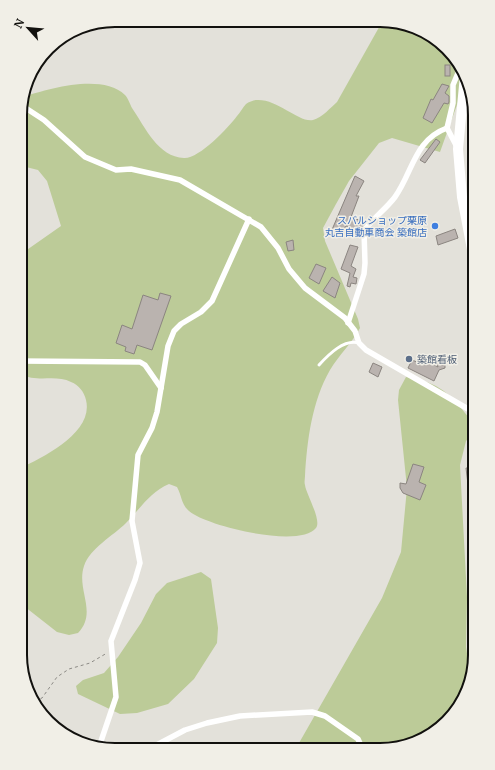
<svg xmlns="http://www.w3.org/2000/svg" width="495" height="770" font-family="Merriweather,'Noto Sans JP',serif">
	<style>
		.green { fill: #bccb98 }
		.building { fill: #bab3af; stroke: #8b8580 }
		.lines { fill: none; stroke-linecap: round; stroke-linejoin: round }
		.path { stroke: #8c8a85; stroke-width: 1; stroke-dasharray: 3 3; stroke-linecap: butt }
		.service { stroke: #fff; stroke-width: 3 }
		.minor { stroke: #fff; stroke-width: 5.5 }
		.trunk { stroke: #fff; stroke-width: 10 }
		.shop-dot { fill: #3f7fe0; stroke: #f1efe7; stroke-width: 1.5 }
		.service-dot { fill: #5c6f8a; stroke: #f1efe7; stroke-width: 1.5 }
		.labels { text-anchor: middle; stroke-width: 3; stroke-linejoin: round; paint-order: stroke }
		.shop-label { font-size: 10px; fill: #366cbe; stroke: #f1efe7; text-anchor: end }
		.service-label { font-size: 10px; fill: #4e5e75; stroke: #f1efe7; text-anchor: start }
		.rim { fill: none; stroke: #12110e; stroke-width: 2 }
	</style>
	<rect width="100%" height="100%" fill="#e3e1da"/>
	<g class="green">
		<path d="M382,22H398L438,40L467,77L440,152L392,138L379,143L349,181L336,204L323,228L325,241L358,319L360,328C352,343 339,355 330,370C312,401 307,441 305,476C305,479 304,482 305,485C306,494 322,520 316,528C300,549 206,526 189,511C181,504 182,496 177,487L169,484C150,492 140,509 126,523C113,536 90,548 84,566C76,590 98,612 78,633L69,635L57,632L20,603V468C44,457 94,432 86,400C84,392 79,385 71,382C56,374 37,383 20,374L21,254L61,226L47,181L38,170L26,167L21,169V103L23,97C48,89 102,73 125,95C128,98 130,104 132,108C145,127 158,157 184,158C199,159 228,128 237,116C240,113 243,107 246,104C249,102 254,100 257,100C278,99 299,123 313,120C322,118 331,107 337,102Z"/>
		<path d="M406,377C432,380 450,392 465,413C470,419 475,423 475,431L466,441L460,465L467,597L466,647L470,673L455,713L416,743L380,750H295L382,598L401,552L407,488L398,400L399,390Z"/>
		<path d="M201,572L211,579L218,628L217,643L194,679L168,704L137,713L120,714L78,694L76,686L83,680L104,673L118,657L141,623L156,594L167,583Z"/>
	</g>
	<g class="building">
		<rect x="445" y="65" width="5" height="11"/>
		<path d="M442,84L449,86L445,93L449,96V102L448,104L444,103L432,123L423,118L431,99L433,100Z"/>
		<path d="M436,139L440,142L425,163L420,160Z"/>
		<path d="M355,176L364,181L356,196H359L351,217L364,222L360,232L346,226L343,231L340,229L337,235L331,232Z"/>
		<path d="M455,229L458,238L438,245L436,236Z"/>
		<path d="M293,240L294,250L288,251L286,242Z"/>
		<path d="M350,245L358,247L351,266L356,269L353,277L357,278L356,284L351,283L350,287L347,286L350,273L341,269Z"/>
		<path d="M316,264L326,268L319,284L309,278Z"/>
		<path d="M332,277L340,283L335,298L323,291Z"/>
		<path d="M160,293L171,296L152,350L137,345L134,354L125,351L126,347L116,343L122,325L132,329L143,295L158,300Z"/>
		<path d="M445,355V368L439,370L434,381L408,368L412,360L422,364L425,360L438,367L435,358Z"/>
		<path d="M373,363L382,367L378,377L369,372Z"/>
		<path d="M413,464L424,467L419,482L426,485L420,500L403,493L400,488V483L406,484Z"/>
		<path d="M466,468H475V501H470Z"/>
	</g>
	<g class="lines">
		<path class="path" d="M35,701L42,698L57,677L69,669L90,663L107,653"/>
		<path class="service" d="M319,365C329,354 344,339 359,343"/>
		<g class="minor">
			<path d="M21,105L44,120L85,157L116,170L131,169L180,180L261,227L278,248L289,269L305,288L345,318L355,331L359,343L366,350L475,413"/>
			<path d="M457,147L447,128L453,103V85L458,73L463,72"/>
			<path d="M348,323L364,274L365,263L364,231C373,218 386,209 395,197C413,172 414,140 447,128"/>
			<path d="M20,361L140,362L145,365L161,388"/>
			<path d="M99,747L116,697L111,641L135,580L140,563L132,521L138,455L152,428L157,412L168,346L174,331L181,324L201,312L212,301L249,219"/>
			<path d="M149,749L185,730L207,723L240,716L312,712L325,716L358,739L363,750"/>
		</g>
		<path class="trunk" d="M465,75L458,149L462,197L475,265"/>
	</g>
	<circle class="shop-dot" cx="435" cy="226" r="4"/>
	<circle class="service-dot" cx="409" cy="359" r="4"/>
	<g class="labels">
		<g class="shop-label">
			<text x="427" y="224">スバルショップ栗原<tspan x="427" dy="12">丸吉自動車商会 築館店</tspan></text>
		</g>
		<g class="service-label">
			<text x="417" y="363">築館看板</text>
		</g>
	</g>
	<path d="M0 0H495V770H0ZM115 27H380A88 88 0 0 1 468 115V655A88 88 0 0 1 380 743H115A88 88 0 0 1 27 655V115A88 88 0 0 1 115 27Z" fill="#f1efe7" fill-rule="evenodd"/>
	<path class="rim" d="M115 27H380A88 88 0 0 1 468 115V655A88 88 0 0 1 380 743H115A88 88 0 0 1 27 655V115A88 88 0 0 1 115 27Z"/>
	<g transform="translate(28 28) rotate(297)" stroke="#f1efe7" stroke-width="3" paint-order="stroke">
	<path d="M0-3L7 15L0 10L-7 15Z" fill="#12110e"/>
	<text y="-6" font-size="11" font-weight="bold" text-anchor="middle" fill="#12110e">N</text>
	</g>
</svg>
